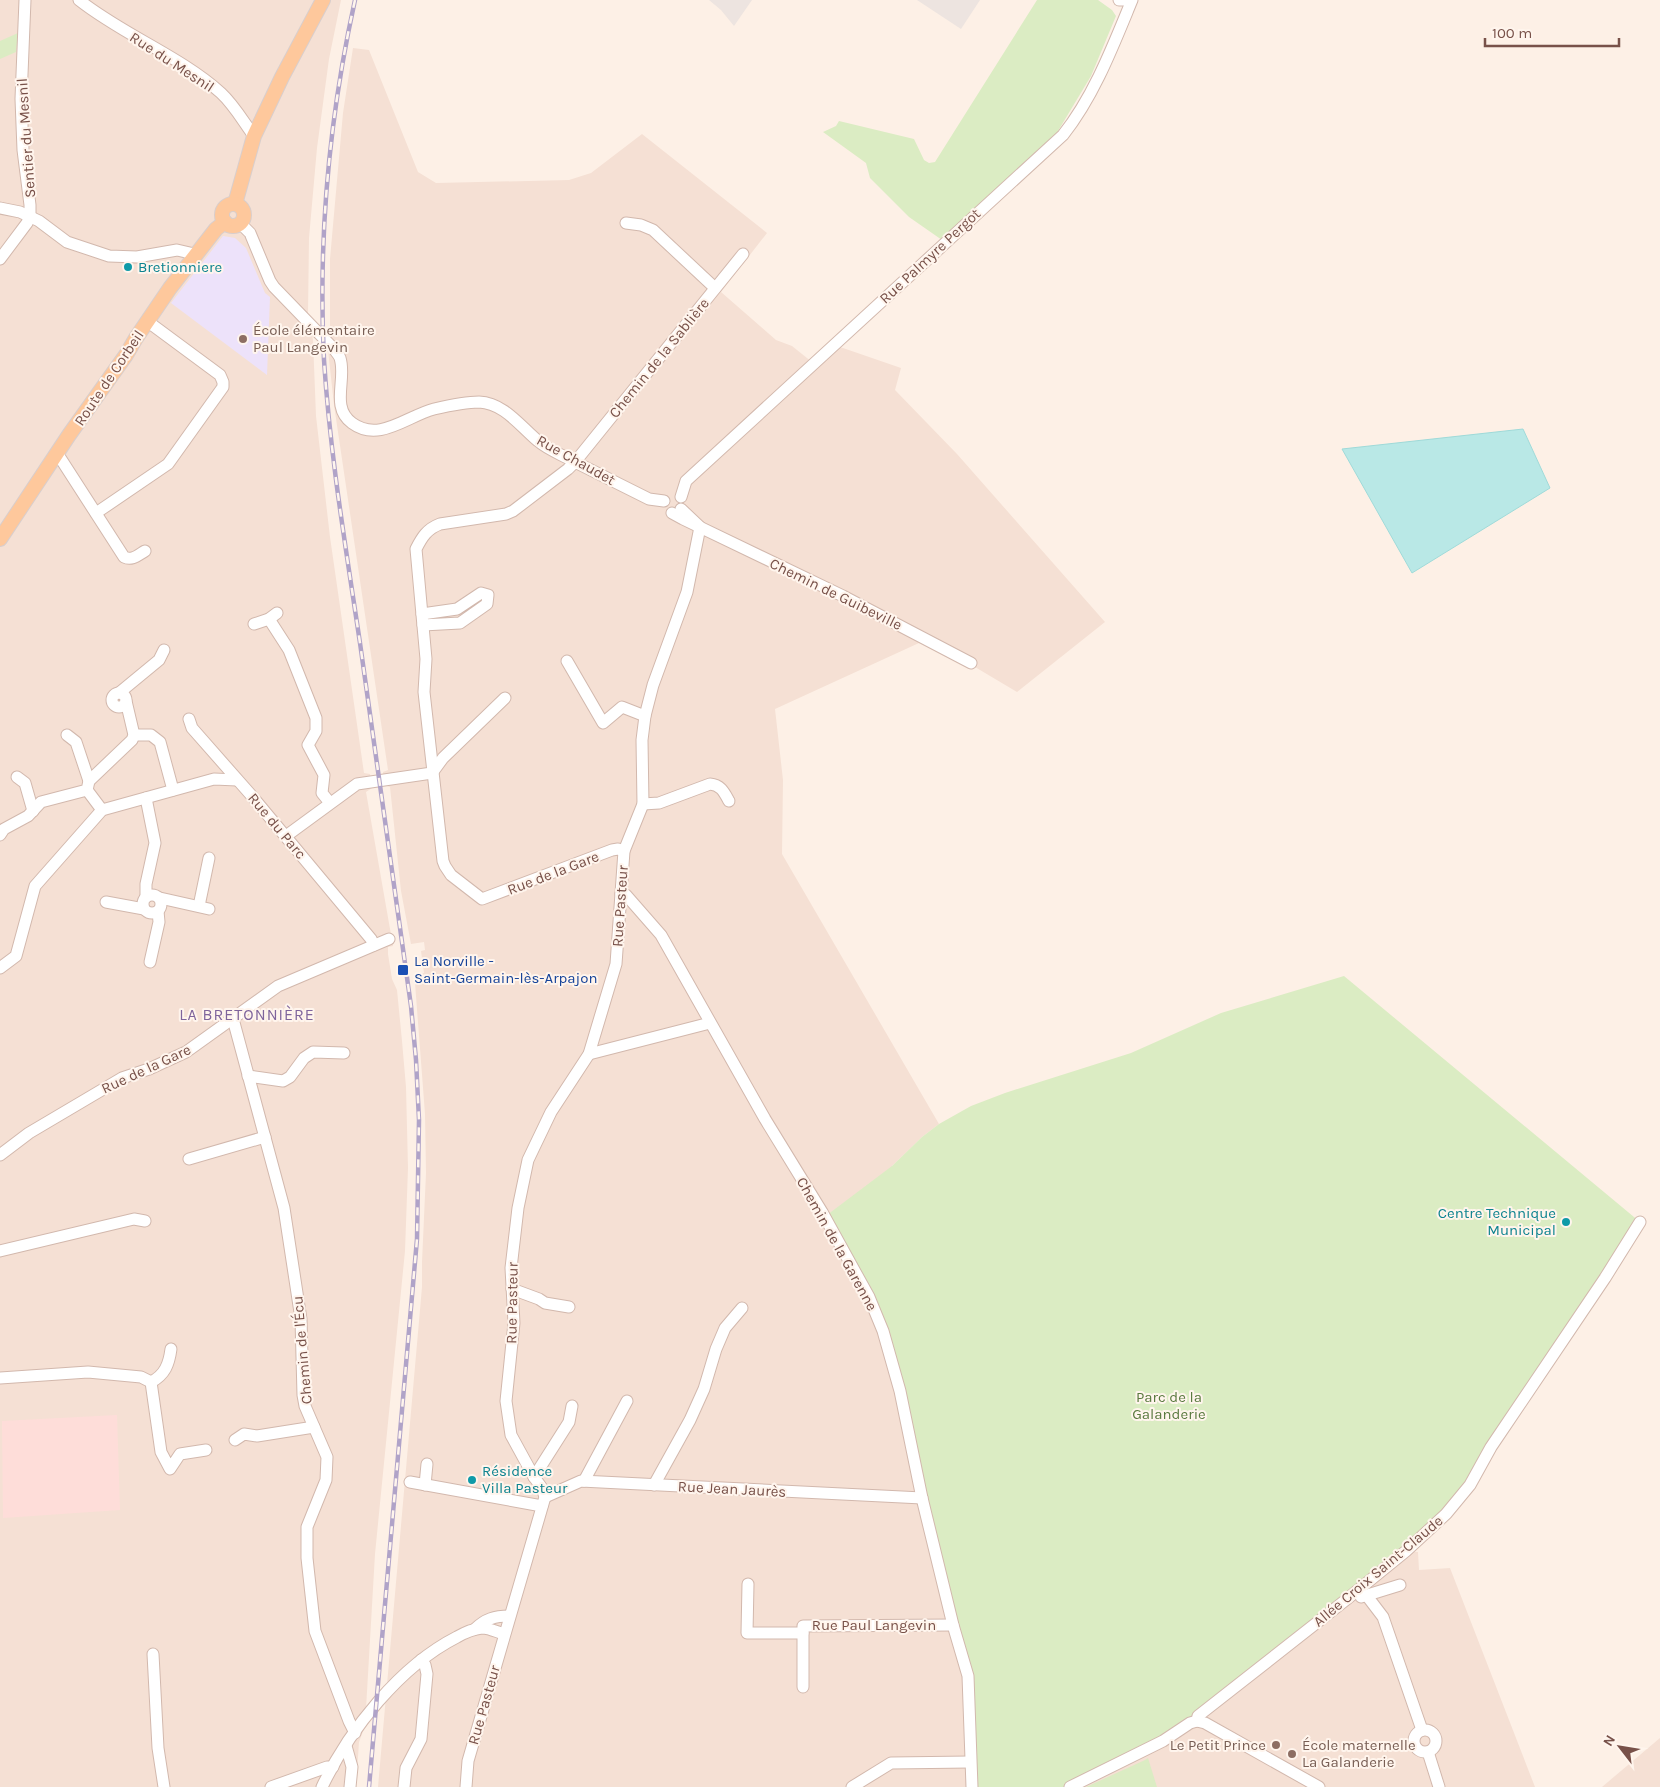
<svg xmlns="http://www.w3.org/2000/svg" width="1660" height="1787" font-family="Karla,sans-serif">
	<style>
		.residential { fill: #f5e0d4 }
		.commercial { fill: #feddd9 }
		.industrial { fill: #ede4e0 }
		.education { fill: #ede2fa }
		.green { fill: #dbecc3 }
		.water { fill: #b9e8e6; stroke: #9fdad9 }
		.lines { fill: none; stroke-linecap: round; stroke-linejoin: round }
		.minor-casing { stroke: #d2b8ad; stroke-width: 13 }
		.major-casing { stroke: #d9cecc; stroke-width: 16 }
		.minor { stroke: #fff; stroke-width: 11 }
		.major { stroke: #fec89c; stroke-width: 14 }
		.rail-casing { stroke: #b0a3c8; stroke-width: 4.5 }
		.rail { stroke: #fff5ed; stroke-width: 2.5; stroke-dasharray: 8; stroke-linecap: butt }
		.culture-dot { fill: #0f9aa8; stroke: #fff5ed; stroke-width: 2 }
		.education-dot { fill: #8d6e63; stroke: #fff5ed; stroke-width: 2 }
		.transit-dot { fill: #1a4fb4; stroke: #fff5ed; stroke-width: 2 }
		.labels { text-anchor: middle; stroke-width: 4; stroke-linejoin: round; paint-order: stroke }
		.street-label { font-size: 15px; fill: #785149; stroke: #fff5ed }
		.culture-label { font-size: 15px; fill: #0d838f; stroke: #fff5ed; text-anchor: start }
		.education-label { font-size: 15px; fill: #785e54; stroke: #fff5ed; text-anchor: start }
		.transit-label { font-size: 15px; fill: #164399; stroke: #fff5ed; text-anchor: start }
		.park-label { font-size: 15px; fill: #59793e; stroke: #fff5ed }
		.neighbourhood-label { font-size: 16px; letter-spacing: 1px; fill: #7f649c; stroke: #fff5ed }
	</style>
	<rect width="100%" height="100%" fill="#fdf0e6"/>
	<g class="residential">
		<path d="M0,0H341L329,59L317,148L309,238L308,314L313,340L316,416L330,537L364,773L370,774L372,788L366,792L393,946L388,947V954L392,979L397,990L402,1041L406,1087L408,1168L405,1251L375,1554L365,1726L359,1742L356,1787H0Z"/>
		<path d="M353,48L369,50L418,172L436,183L569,180L591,173L642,134L767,233L721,292L776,340L792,346L812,362L828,345L843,348L901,368L895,390L957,454L1105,622L1017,692L938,645L919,643L775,709L783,780L782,854L939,1124L922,1137L892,1166L884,1331L969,1676L972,1787H378L422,1287V1262L426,1173L425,1114L415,983L416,974L424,973L421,951L425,950L424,942L411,944L401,891L390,787L384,785L383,772L388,770L334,405L328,350L330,333V259L343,113Z"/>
		<path d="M1406,1551L1418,1552L1419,1570L1450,1568L1535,1787H1070Z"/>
		<path d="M1660,1738V1787H1602Z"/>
	</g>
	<path class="commercial" d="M117,1415L120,1510L3,1518L2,1421Z"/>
	<g class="industrial">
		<path d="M709,0H752L734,26L721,10Z"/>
		<path d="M917,0H980L961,29Z"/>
	</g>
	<path class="education" d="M223,236L235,238L246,248L265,293L270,297L267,375L171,303Z"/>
	<g class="green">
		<path d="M1037,0H1098L1112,10L1116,16L1091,76L1055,136L942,240L909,217L870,178L866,163L823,132L836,126L839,121L914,139L924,160L929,163L935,162Z"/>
		<path d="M18,33L16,52L0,59V41Z"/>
		<path d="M1344,976L1640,1222L1446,1514L1190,1723L1070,1787H972L969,1676L884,1331L827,1215L892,1166L922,1137L939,1124L971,1106L1005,1093L1131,1053L1221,1013Z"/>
		<path d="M1148,1758L1157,1787H1086L1145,1760Z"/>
	</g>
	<path class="water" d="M1523,429L1550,488L1412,573L1342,449Z"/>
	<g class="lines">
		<defs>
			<g id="minor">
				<path d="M79,0C123,35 180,56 221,93C234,105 243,121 254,136"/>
				<path d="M1119,0H1127"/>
				<path d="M0,208L20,212L39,221L67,242L109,256L137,257L177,250L190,253L195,257"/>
				<path d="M240,223L250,233L270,281L274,287L334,349C336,352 339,355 340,358C347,379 330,407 352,423C379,443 407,416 434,409C447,406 465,402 479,402C504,403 520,426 538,441C547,449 560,454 571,460C597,473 623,486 649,499L664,501"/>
				<path d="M626,223L641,225L653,230L715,288"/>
				<path d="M0,259L27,223L30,216V205L23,150L21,99L25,0"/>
				<path d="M57,453L124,557C132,561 138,555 145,551"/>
				<path d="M681,497L686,481L1063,135C1094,96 1113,46 1132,0"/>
				<path d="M96,513L168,464L223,387V382L220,375L147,321"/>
				<path d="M672,513L683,519L843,596L971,663"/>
				<path d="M422,614L457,609L481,593L488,595L487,604L460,623L423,625"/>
				<path d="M269,619L289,650L316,718V731L308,745L324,775L322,793L330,803"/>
				<path d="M254,624L269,619L277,613"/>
				<path d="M567,661L603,723L622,707L645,716"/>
				<path d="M119,693L159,660L164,650"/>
				<circle cx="119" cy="700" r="7"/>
				<path d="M189,719L192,728L251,795L371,939L374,945"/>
				<path d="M67,735L76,742L89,781"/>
				<path d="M134,735H151L160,742L173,790"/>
				<path d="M432,773L443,758L505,698"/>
				<path d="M17,777L25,783L33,811"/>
				<path d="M87,790L102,810"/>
				<path d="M643,804L659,803L710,784C721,785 724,792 729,801"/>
				<path d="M0,835L4,829L28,816L41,802L87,790L89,781L132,740L134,735L126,701"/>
				<path d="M286,836L357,784L432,773"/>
				<path d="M624,851L618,849L612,850L482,899L451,875L445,866L443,861L424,692L426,659L416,549C422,537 427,529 440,524L506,514L513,511L568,469L575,462L743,254"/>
				<path d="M621,894L626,895L661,935L765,1119L822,1212L869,1297L883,1331L900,1391L922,1498L953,1625L968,1676L972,1787"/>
				<circle cx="152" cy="904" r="9"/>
				<path d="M146,897V884L155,843L146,798"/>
				<path d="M160,898L209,909"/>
				<path d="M106,902L144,909"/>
				<path d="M199,906L209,858"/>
				<path d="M150,962L159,922L158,911"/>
				<path d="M0,968L16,956L35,886L102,810L214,779L237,780"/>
				<path d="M233,1019L284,1208L301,1319L303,1395L305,1406L327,1457L326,1480L307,1527V1558L315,1631L349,1721L355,1733"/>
				<path d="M589,1054L710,1023"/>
				<path d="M248,1076L283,1081L290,1077L304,1058L313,1052L344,1053"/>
				<path d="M0,1155L29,1133L122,1078L149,1069L186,1052L278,986L389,939"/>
				<path d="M189,1159L265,1137"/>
				<path d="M0,1251L134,1219L145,1221"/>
				<path d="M512,1289L539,1299L545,1303L569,1307"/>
				<path d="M0,1378L88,1372L141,1377L151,1382"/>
				<path d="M151,1382L161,1452L170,1469L180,1454L206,1450"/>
				<path d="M151,1382C165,1375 169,1364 171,1349"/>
				<path d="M235,1440L244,1434L257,1436L314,1427"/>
				<path d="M534,1477L569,1422L572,1406"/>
				<path d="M584,1481L627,1401"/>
				<path d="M410,1482L542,1506"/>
				<path d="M425,1485L427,1464"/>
				<path d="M654,1485L690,1420L704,1389L716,1349L725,1328L742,1308"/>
				<path d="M545,1497L581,1481L922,1498"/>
				<path d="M748,1584L747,1633H803"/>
				<path d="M1367,1596L1383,1617L1422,1730"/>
				<path d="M1361,1597L1400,1585"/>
				<path d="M475,1629C485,1619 495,1616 509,1616"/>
				<path d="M153,1654L158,1748L164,1787"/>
				<path d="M803,1687V1626L953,1625"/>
				<path d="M1197,1721L1198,1716L1347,1599L1406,1551L1446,1514L1470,1485L1491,1447L1605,1278L1640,1222"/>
				<circle cx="1425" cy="1741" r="11"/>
				<path d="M346,1746L352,1767L350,1787"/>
				<path d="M1428,1752L1439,1787"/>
				<path d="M271,1787L327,1767H333"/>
				<path d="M322,1787C349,1730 400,1666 457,1637C464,1633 473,1629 482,1628C489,1628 497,1632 504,1634"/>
				<path d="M404,1787L406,1768L421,1739L427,1674L425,1665L421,1660"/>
				<path d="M466,1787L468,1761L545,1497L542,1488L534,1477L511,1435L506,1401L514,1323L511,1268L518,1208L528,1160L551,1112L589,1054L616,964L624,851L643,804L642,740L645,716L653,685L687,592L700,527L681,509"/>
				<path d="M852,1787L891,1763L970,1762"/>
				<path d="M1070,1787L1163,1741L1190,1723L1197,1721L1205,1723L1319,1787"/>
			</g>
			<g id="major">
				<path d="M235,204L254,136L282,77L323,0"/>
				<circle cx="233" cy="215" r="11"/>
				<path d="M0,539L69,435L126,355L136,338L170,288L216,229L225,222"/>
			</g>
		</defs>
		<use href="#minor" class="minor-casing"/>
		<use href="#major" class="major-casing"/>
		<use href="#minor" class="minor"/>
		<use href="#major" class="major"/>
		<defs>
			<path id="rail" d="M355,0C329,118 318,239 324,360C330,455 346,549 360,643C377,764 394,885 411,1006L416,1060L419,1120L417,1239L369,1787"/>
		</defs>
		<use href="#rail" class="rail-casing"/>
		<use href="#rail" class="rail"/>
	</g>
	<g class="culture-dot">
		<circle cx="128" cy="267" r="5"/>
		<circle cx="1566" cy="1222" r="5"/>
		<circle cx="472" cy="1480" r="5"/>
	</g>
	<g class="education-dot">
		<circle cx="243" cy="339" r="5"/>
		<circle cx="1276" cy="1745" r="5"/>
		<circle cx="1292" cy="1754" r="5"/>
	</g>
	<rect class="transit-dot" x="397" y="964" width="12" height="12" rx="2.5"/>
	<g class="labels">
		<g class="street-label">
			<text transform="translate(172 62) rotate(33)" y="5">Rue du Mesnil</text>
			<text transform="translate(26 138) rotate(-94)" y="5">Sentier du Mesnil</text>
			<text transform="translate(930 256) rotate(-43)" y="5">Rue Palmyre Pergot</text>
			<text transform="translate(659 358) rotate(-51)" y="5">Chemin de la Sablière</text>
			<text transform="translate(109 378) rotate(-56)" y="5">Route de Corbeil</text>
			<text transform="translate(576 460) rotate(29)" y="5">Rue Chaudet</text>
			<text transform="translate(836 594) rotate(26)" y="5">Chemin de Guibeville</text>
			<text transform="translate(277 826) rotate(50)" y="5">Rue du Parc</text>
			<text transform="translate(553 873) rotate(-21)" y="5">Rue de la Gare</text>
			<text transform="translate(620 906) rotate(-86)" y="5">Rue Pasteur</text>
			<text transform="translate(146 1069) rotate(-25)" y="5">Rue de la Gare</text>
			<text transform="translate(837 1244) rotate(61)" y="5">Chemin de la Garenne</text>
			<text transform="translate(512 1303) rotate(-89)" y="5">Rue Pasteur</text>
			<text transform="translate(302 1350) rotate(-95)" y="5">Chemin de l'Écu</text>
			<text transform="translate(732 1489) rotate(3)" y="5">Rue Jean Jaurès</text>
			<text transform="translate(1378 1571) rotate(-40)" y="5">Allée Croix Saint-Claude</text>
			<text x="874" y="1630">Rue Paul Langevin</text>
			<text transform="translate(484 1705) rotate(-74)" y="5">Rue Pasteur</text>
		</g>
		<g class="culture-label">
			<text x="138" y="272">Bretionniere</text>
			<text x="1556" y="1218" text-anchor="end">Centre Technique<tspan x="1556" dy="17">Municipal</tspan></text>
			<text x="482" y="1476">Résidence<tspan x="482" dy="17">Villa Pasteur</tspan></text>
		</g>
		<g class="education-label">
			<text x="253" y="335">École élémentaire<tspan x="253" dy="17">Paul Langevin</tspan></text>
			<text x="1266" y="1750" text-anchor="end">Le Petit Prince</text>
			<text x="1302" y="1750">École maternelle<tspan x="1302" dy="17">La Galanderie</tspan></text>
		</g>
		<g class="transit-label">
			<text x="414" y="966">La Norville -<tspan x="414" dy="17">Saint-Germain-lès-Arpajon</tspan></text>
		</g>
		<g class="park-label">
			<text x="1169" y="1402">Parc de la<tspan x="1169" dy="17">Galanderie</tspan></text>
		</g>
		<g class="neighbourhood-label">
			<text x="247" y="1020">LA BRETONNIÈRE</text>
		</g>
	</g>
	<g transform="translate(1620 1747) rotate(301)" stroke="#fff5ed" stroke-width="4" paint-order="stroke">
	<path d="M0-4L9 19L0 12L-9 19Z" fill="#785149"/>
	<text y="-8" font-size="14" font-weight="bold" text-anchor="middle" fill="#785149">N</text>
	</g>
	<path d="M1485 38v8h134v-8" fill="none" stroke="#785149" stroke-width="2.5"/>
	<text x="1492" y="38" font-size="15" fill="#785149" stroke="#fff5ed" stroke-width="4" paint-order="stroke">100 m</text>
</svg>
